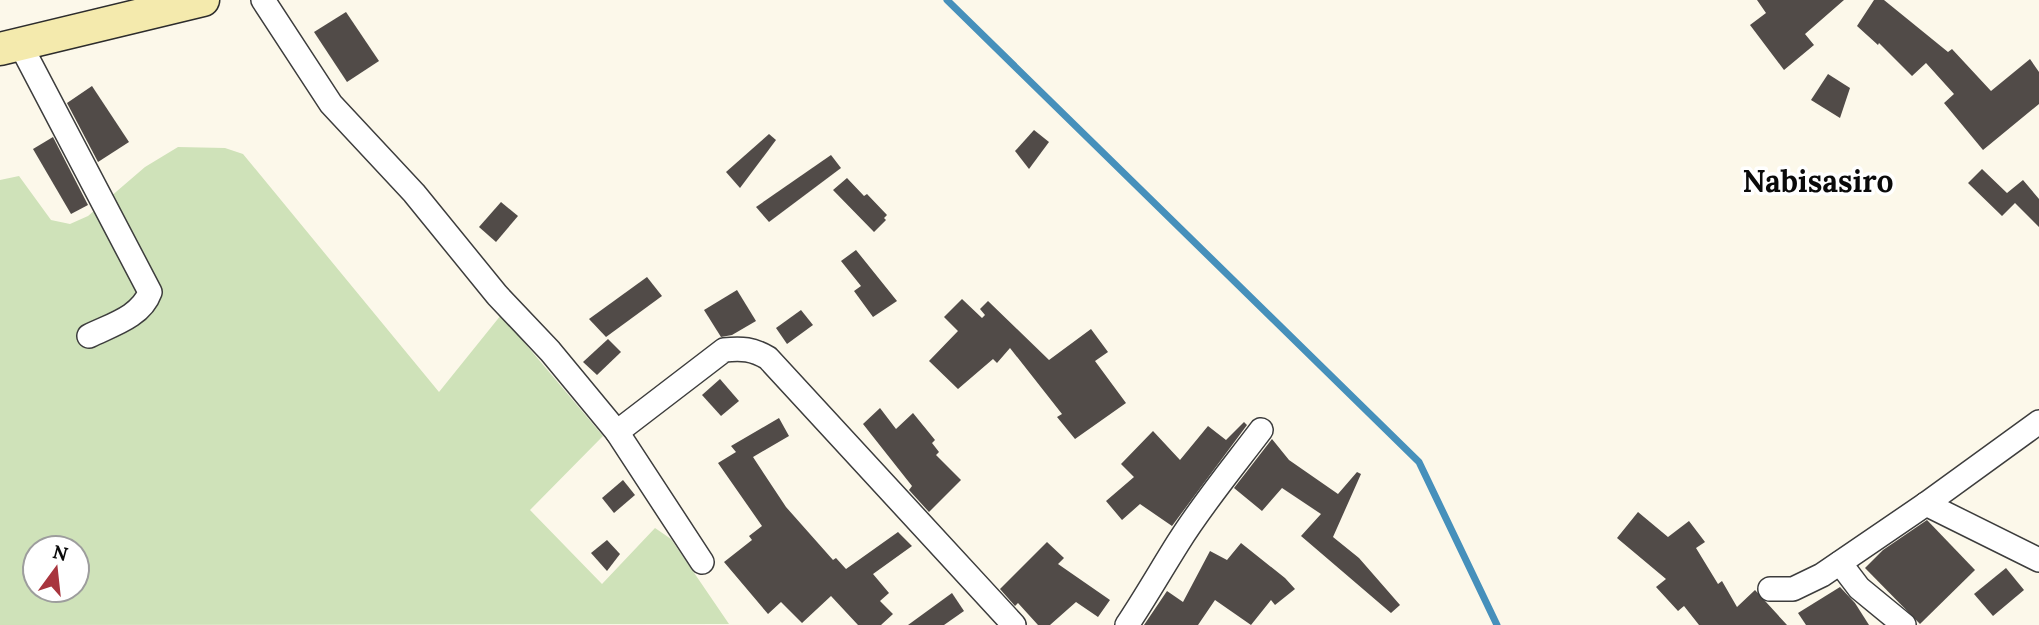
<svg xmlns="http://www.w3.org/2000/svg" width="2039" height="625" font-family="Lora,serif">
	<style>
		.green { fill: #cfe2b9; fill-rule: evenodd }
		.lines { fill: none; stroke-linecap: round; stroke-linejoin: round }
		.stream { stroke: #4690bb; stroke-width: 7 }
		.building { fill: #514b48 }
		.street-casing { stroke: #3d3d3d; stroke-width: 26 }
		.secondary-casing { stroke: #2c2c2c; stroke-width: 35 }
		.street { stroke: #fff; stroke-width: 23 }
		.secondary { stroke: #f4eaad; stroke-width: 32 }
		.labels { text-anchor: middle; stroke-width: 7; stroke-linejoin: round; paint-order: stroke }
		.district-label { font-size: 30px; font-weight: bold; fill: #0a0a0a; stroke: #fff }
	</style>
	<rect width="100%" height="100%" fill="#fcf8ea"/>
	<path class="green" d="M178,147L225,148L243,154L439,392L501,315L603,436L530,510L602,584L655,528L671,539L729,624L0,625V180L19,176L51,220L70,224L88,216L145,167ZM35,548H77V590H35Z"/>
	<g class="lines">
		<path class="stream" d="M947,0L1419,462L1497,625"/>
	</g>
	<g class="building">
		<path d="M1757,0H1844L1805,34L1814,45L1784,70L1750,25L1766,13Z"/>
		<path d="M1874,0H1884L1948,52L1952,49L1991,91L2030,59L2039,72V104L1983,150L1944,103L1954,94L1926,63L1912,76L1879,43L1878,45L1857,26Z"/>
		<path d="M346,12L379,61L347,82L314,32Z"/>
		<path d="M1828,74L1850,88L1840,118L1811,100Z"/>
		<path d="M92,86L129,142L98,162L67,103Z"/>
		<path d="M1034,130L1049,142L1029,169L1015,151Z"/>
		<path d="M769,134L776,140L740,188L726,172Z"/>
		<path d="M53,137L88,205L71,214L33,149Z"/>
		<path d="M831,155L841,168L769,222L756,207Z"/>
		<path d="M1982,169L2007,193L2023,180L2039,199V227L2015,203L2002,216L1968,183Z"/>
		<path d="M847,178L864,196L867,194L887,215L884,218L886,220L874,232L833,190Z"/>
		<path d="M501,202L518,216L496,242L479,227Z"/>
		<path d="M856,250L897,301L873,317L854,291L861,286L841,261Z"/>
		<path d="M647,277L662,296L606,337L589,319Z"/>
		<path d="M737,290L756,321L732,335L721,337L704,310Z"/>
		<path d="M962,299L982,318L985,315L980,309L988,301L1049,360L1091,329L1108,352L1095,361L1126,403L1075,439L1057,417L1062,414L1010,348L997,363L993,359L958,389L929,361L958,331L944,317Z"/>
		<path d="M801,310L813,325L787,344L776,328Z"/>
		<path d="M608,339L621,352L597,375L583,362Z"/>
		<path d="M720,379L739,401L721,416L702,395Z"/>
		<path d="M880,408L896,429L913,413L935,440L932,443L939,452L936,455L961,480L929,512L909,490L912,486L863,424Z"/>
		<path d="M779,418L789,436L753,457L786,507L833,560L836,558L846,569L898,532L912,546L873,574L889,593L880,601L893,614L881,625H858L831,596L802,623L781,602L768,614L724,562L752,540L749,536L762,526L718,463L736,452L731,446Z"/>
		<path d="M1244,422L1247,425L1172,526L1140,504L1122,520L1106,501L1134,477L1121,464L1153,431L1180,460L1208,426L1226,440Z"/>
		<path d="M1272,439L1289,460L1338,494L1357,472L1361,474L1333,537L1359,558L1400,605L1391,613L1301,536L1321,514L1282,488L1262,511L1234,488Z"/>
		<path d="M623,480L635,495L614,513L602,498Z"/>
		<path d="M1638,512L1668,537L1689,521L1705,542L1696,548L1718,584L1722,581L1737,607L1755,590L1787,625H1699L1684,606L1678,611L1656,587L1666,579L1617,538Z"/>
		<path d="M1927,520L1975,570L1920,624L1865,568L1883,550Z"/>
		<path d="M607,540L620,554L607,571L591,553Z"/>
		<path d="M1047,542L1064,558L1058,564L1110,600L1098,617L1076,602L1050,625H1038L1018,603L1015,606L1000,589Z"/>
		<path d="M1241,543L1285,578L1295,589L1275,605L1271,600L1251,625L1215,600L1198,625H1144L1167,591L1183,602L1210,551L1227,560Z"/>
		<path d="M2006,568L2024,590L1993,616L1974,594Z"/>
		<path d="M1840,587L1855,603L1869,625H1806L1798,613Z"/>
		<path d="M952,593L964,611L944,625H908Z"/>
	</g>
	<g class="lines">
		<defs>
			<g id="street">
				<path d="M263,0L331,104L414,193L497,295L550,351L617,432L702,562"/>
				<path d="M20,44L150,292C141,317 111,325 89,336"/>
				<path d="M617,432L724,350C742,348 753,349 768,358L1014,625"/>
				<path d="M1926,504L2039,560"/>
				<path d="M1840,563L1859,588L1904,625"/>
				<path d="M1770,589H1793L1822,575L1926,504L2039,422"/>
				<path d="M1127,625C1145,598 1161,570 1178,543C1203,503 1233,467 1261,430"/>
			</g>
			<path id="secondary" d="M0,49L203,0"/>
		</defs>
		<use href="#street" class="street-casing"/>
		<use href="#secondary" class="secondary-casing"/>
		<use href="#street" class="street"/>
		<use href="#secondary" class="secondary"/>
	</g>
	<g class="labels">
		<g class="district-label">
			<text x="1818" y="192">Nabisasiro</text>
		</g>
	</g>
	<g transform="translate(56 569) rotate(15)"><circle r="33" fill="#ffffff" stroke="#9d9d9d" stroke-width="2"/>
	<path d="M0-5L12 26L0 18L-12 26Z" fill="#a8353e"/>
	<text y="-10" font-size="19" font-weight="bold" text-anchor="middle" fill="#0a0a0a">N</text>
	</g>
</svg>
